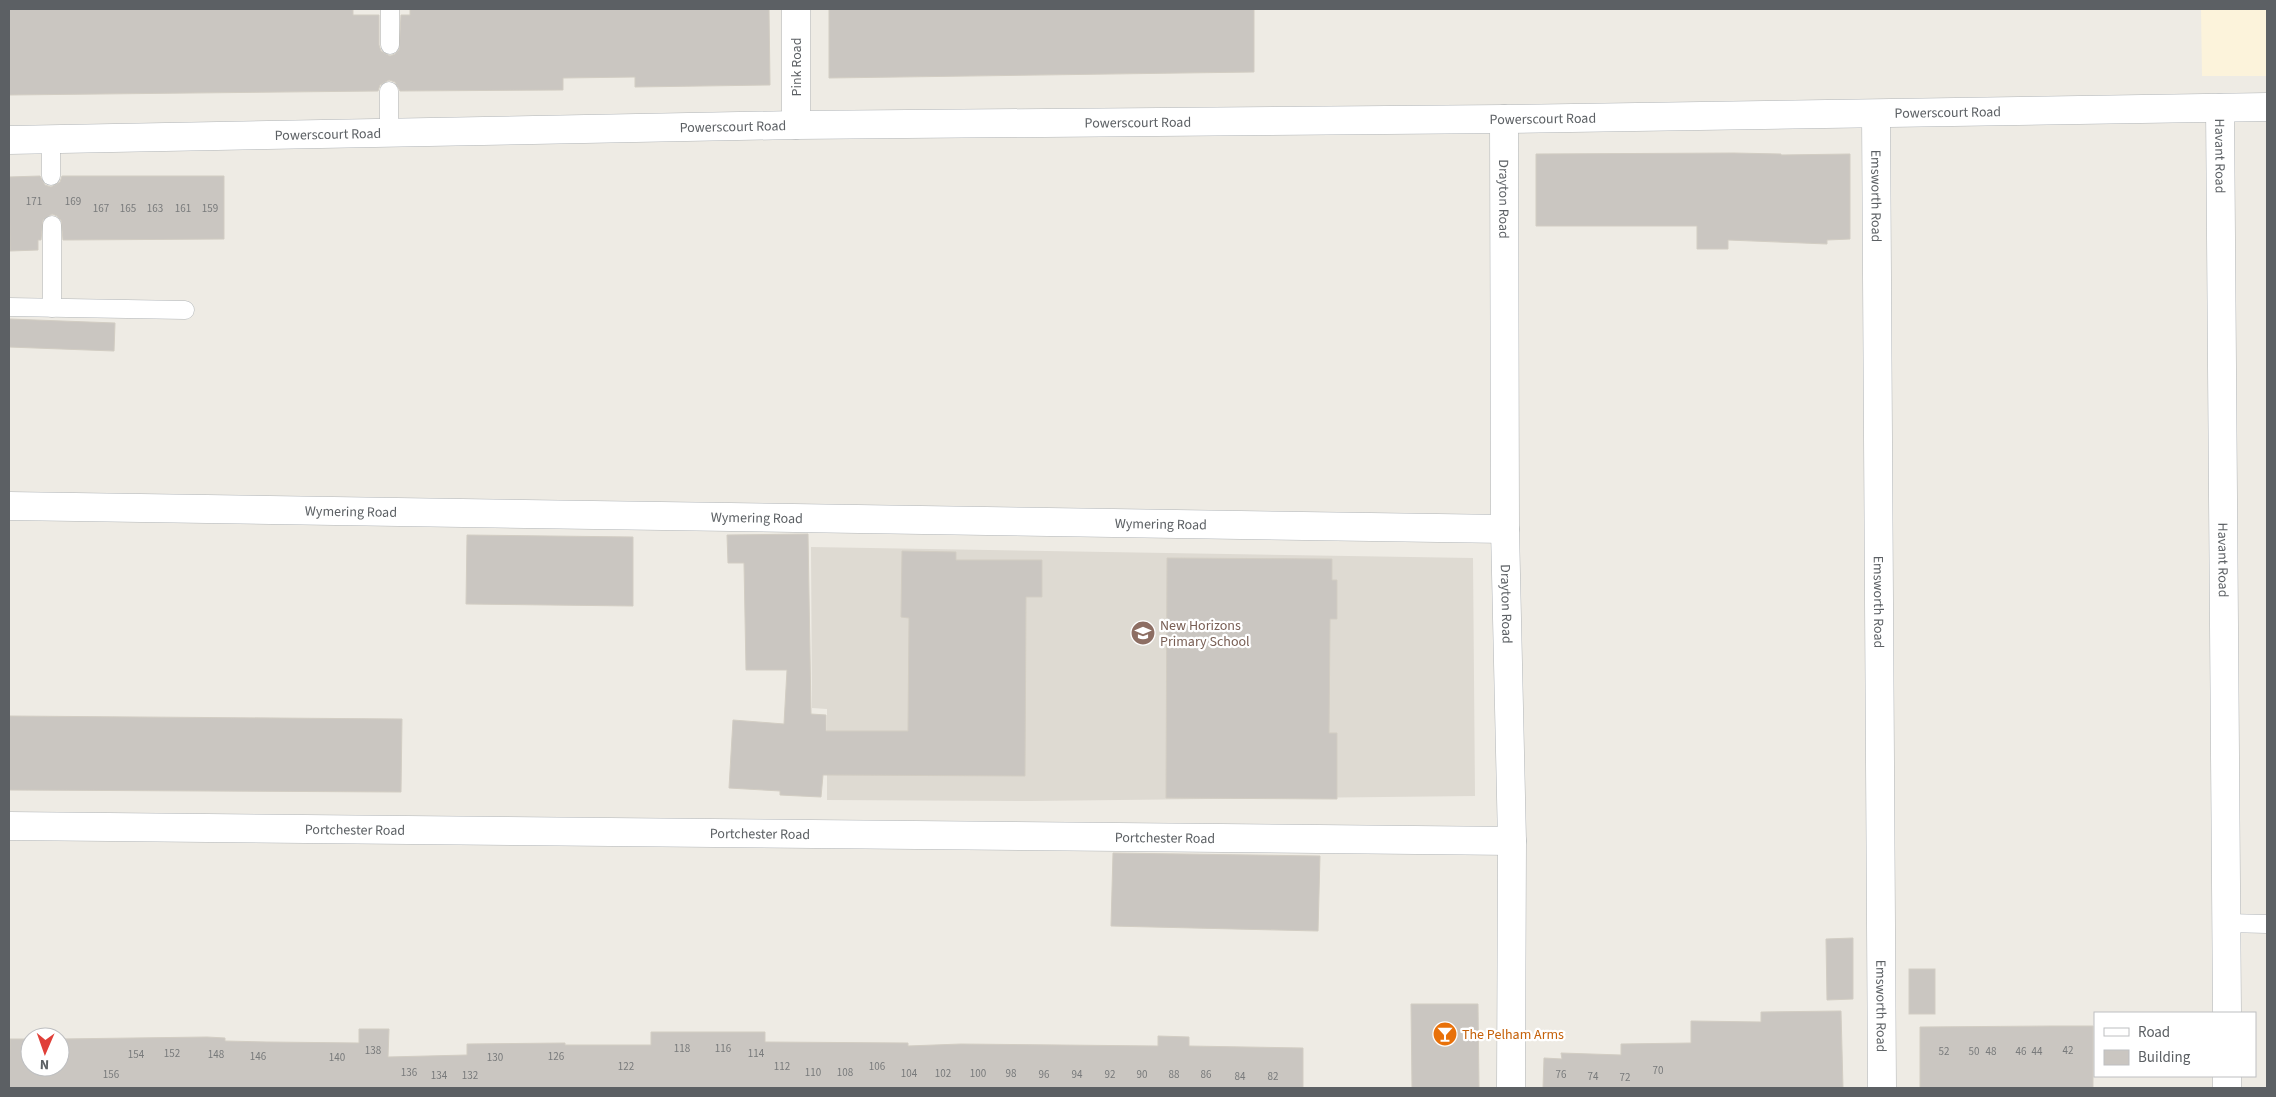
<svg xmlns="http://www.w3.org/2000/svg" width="2276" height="1097" font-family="'Source Sans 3',sans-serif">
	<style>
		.commercial { fill: #fcf3db }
		.education { fill: #dedad2 }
		.building { fill: #cac6c1; stroke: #d2cdc3 }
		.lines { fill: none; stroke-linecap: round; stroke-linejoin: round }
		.service-casing { stroke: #b1b5b8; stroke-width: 19 }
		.minor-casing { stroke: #b1b5b8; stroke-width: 29 }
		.service { stroke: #fff; stroke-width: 18 }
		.minor { stroke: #fff; stroke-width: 28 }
		.labels { text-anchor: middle; stroke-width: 4.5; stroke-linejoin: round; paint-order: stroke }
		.number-label { font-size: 11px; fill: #787a7b }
		.street-label { font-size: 14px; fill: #5c6064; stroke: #fff }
		.education-label { font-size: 14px; fill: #785e54; stroke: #fff; text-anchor: start }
		.food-label { font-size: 14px; fill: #c56008; stroke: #fff; text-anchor: start }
	</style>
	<rect width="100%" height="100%" fill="#eeebe4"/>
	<path class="commercial" d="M2201,9H2267V76H2202Z"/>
	<path class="education" d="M811,547L1473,558L1475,796L1031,801L827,800V709L812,708Z"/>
	<g class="building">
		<path d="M9,9H353V15H379V45L381,51L390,56L395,54L399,50L401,15H410V9H769L770,85L635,87V77L563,78V90L400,91L395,82L389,80L380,85L378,91L9,95Z"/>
		<path d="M829,9H1254V72L829,78Z"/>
		<path d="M1734,153L1781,154V155L1850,154V239L1827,240V244L1728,240V249H1697V226H1536V154Z"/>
		<path d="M40,176L45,185L51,187L60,182L62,176H224V239L63,240L61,220L57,216L52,214L43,220L41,240H38V250L10,251L9,177Z"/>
		<path d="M9,319L115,323L114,351L9,347Z"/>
		<path d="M808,534L811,714L826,715V731H908L909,618L901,617L902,551L956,552V560H1042V597H1026L1025,776L823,775L821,797L780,795V791L729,788L733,720L784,724L787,670H746L744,563H728L727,535Z"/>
		<path d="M467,535L633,537V606L466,604Z"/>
		<path d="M1167,558L1332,559V580H1337V619H1330L1329,733H1337V799L1166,798Z"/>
		<path d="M9,716L402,719L401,792L9,790Z"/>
		<path d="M1113,853L1320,856L1318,931L1111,926Z"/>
		<path d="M1853,938V999L1827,1000L1826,939Z"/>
		<rect x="1909" y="969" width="26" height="45"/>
		<path d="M1411,1004H1478L1479,1088H1412Z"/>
		<path d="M1841,1011L1843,1088H1543L1544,1058L1562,1059L1561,1053L1621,1055V1044L1691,1043V1021L1761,1022V1012Z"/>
		<path d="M2051,1026H2093V1088H1920V1027Z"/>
		<path d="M359,1029H389L388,1057L467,1055V1044L565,1043V1045H651V1032H765V1042L908,1043V1046L961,1044L1158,1046V1036L1189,1037V1046L1303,1048V1088H9L10,1039H30V1067H60V1039L207,1037L225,1038V1041L267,1042L359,1043Z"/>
	</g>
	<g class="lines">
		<defs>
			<g id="service">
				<path d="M390,45V9"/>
				<path d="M389,134V91"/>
				<path d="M51,139V176"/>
				<path d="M52,225V308"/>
				<path d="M9,307L185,310"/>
				<path d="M2227,923L2267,924"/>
			</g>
			<g id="minor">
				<path d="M796,9V125"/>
				<path id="s1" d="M2220,108L2227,1013"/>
				<path id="s2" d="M1876,114L1882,1088"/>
				<path id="s3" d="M1504,119L1505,529L1512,841L1511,1088"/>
				<path id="s4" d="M9,140L796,125L1504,119L2267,107"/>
				<path id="s5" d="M9,506L1505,529"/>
				<path id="s6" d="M9,826L1512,841"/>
				<path d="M2227,1076V1088"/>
			</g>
		</defs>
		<use href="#service" class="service-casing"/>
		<use href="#minor" class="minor-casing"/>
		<use href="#service" class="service"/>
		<use href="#minor" class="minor"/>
	</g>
	<defs>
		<symbol id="school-disc" viewBox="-11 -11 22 22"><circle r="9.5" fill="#8d6e63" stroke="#fff"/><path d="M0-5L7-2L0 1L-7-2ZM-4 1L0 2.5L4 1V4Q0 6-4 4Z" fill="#fff"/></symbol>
		<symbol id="bar-disc" viewBox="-11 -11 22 22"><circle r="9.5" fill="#e8710a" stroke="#fff"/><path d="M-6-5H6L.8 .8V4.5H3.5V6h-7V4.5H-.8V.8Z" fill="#fff"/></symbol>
	</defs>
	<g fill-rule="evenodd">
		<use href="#school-disc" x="1129" y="619" width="28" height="28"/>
		<use href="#bar-disc" x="1431" y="1020" width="28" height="28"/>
	</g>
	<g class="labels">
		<g class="number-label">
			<text x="34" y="205">171</text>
			<text x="73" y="205">169</text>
			<text x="101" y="212">167</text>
			<text x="128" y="212">165</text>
			<text x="155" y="212">163</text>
			<text x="183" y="212">161</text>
			<text x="210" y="212">159</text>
			<text x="682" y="1052">118</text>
			<text x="723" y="1052">116</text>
			<text x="373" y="1054">138</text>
			<text x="2068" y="1054">42</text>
			<text x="1944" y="1055">52</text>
			<text x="1974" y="1055">50</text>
			<text x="1991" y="1055">48</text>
			<text x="2021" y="1055">46</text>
			<text x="2037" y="1055">44</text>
			<text x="172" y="1057">152</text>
			<text x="756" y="1057">114</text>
			<text x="136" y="1058">154</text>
			<text x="216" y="1058">148</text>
			<text x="258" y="1060">146</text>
			<text x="556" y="1060">126</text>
			<text x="337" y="1061">140</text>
			<text x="495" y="1061">130</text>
			<text x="626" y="1070">122</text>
			<text x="782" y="1070">112</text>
			<text x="877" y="1070">106</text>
			<text x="1658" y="1074">70</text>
			<text x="409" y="1076">136</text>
			<text x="813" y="1076">110</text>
			<text x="845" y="1076">108</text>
			<text x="909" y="1077">104</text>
			<text x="943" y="1077">102</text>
			<text x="978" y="1077">100</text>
			<text x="1011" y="1077">98</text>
			<text x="111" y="1078">156</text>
			<text x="1044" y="1078">96</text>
			<text x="1077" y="1078">94</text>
			<text x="1110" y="1078">92</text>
			<text x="1142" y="1078">90</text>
			<text x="1174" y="1078">88</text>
			<text x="1206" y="1078">86</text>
			<text x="1561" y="1078">76</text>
			<text x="439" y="1079">134</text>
			<text x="470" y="1079">132</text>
			<text x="1240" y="1080">84</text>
			<text x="1273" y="1080">82</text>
			<text x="1593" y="1080">74</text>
			<text x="1625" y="1081">72</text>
		</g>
		<g class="street-label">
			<text transform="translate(796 67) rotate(-90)" y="5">Pink Road</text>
			<text dy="5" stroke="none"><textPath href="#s4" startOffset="1939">Powerscourt Road</textPath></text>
			<text dy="5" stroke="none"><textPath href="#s4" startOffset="1534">Powerscourt Road</textPath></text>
			<text dy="5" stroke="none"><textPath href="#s4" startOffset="1129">Powerscourt Road</textPath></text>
			<text dy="5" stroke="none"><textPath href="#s4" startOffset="724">Powerscourt Road</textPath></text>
			<text dy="5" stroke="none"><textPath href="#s4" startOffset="319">Powerscourt Road</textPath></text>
			<text dy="5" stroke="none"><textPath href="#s1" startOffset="48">Havant Road</textPath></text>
			<text dy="5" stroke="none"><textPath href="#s2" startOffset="82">Emsworth Road</textPath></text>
			<text dy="5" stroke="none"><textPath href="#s3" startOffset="80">Drayton Road</textPath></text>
			<text dy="5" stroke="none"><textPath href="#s5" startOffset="342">Wymering Road</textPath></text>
			<text dy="5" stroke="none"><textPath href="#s5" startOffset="748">Wymering Road</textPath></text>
			<text dy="5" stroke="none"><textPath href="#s5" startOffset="1152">Wymering Road</textPath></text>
			<text dy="5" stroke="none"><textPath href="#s1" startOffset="452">Havant Road</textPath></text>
			<text dy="5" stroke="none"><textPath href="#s2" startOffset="488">Emsworth Road</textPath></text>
			<text dy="5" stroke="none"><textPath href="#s3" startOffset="485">Drayton Road</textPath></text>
			<text dy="5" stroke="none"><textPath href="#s6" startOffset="346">Portchester Road</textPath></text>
			<text dy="5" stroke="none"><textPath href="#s6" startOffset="751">Portchester Road</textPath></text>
			<text dy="5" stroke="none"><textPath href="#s6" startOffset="1156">Portchester Road</textPath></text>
			<text dy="5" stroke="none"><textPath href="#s2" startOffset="892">Emsworth Road</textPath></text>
		</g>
		<g class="education-label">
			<text x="1160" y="630">New Horizons<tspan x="1160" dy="16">Primary School</tspan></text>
		</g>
		<g class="food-label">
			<text x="1462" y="1039">The Pelham Arms</text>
		</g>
	</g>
	<rect width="2276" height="1097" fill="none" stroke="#5c6064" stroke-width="20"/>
	<rect x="2094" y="1012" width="162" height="65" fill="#ffffff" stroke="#bebfc1"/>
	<rect x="2104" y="1028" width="25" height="8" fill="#ffffff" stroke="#bebfc1"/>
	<text x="2138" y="1037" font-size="15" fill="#5c6064">Road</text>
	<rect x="2104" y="1050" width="25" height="15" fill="#cac6c1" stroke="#bebfc1"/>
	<text x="2138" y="1062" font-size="15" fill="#5c6064">Building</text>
	<g transform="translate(45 1052) rotate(182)"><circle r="24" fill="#ffffff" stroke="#bebfc1"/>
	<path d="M0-4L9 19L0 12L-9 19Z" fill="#e03f38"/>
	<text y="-8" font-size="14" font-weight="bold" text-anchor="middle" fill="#5c6064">N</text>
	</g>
</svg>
